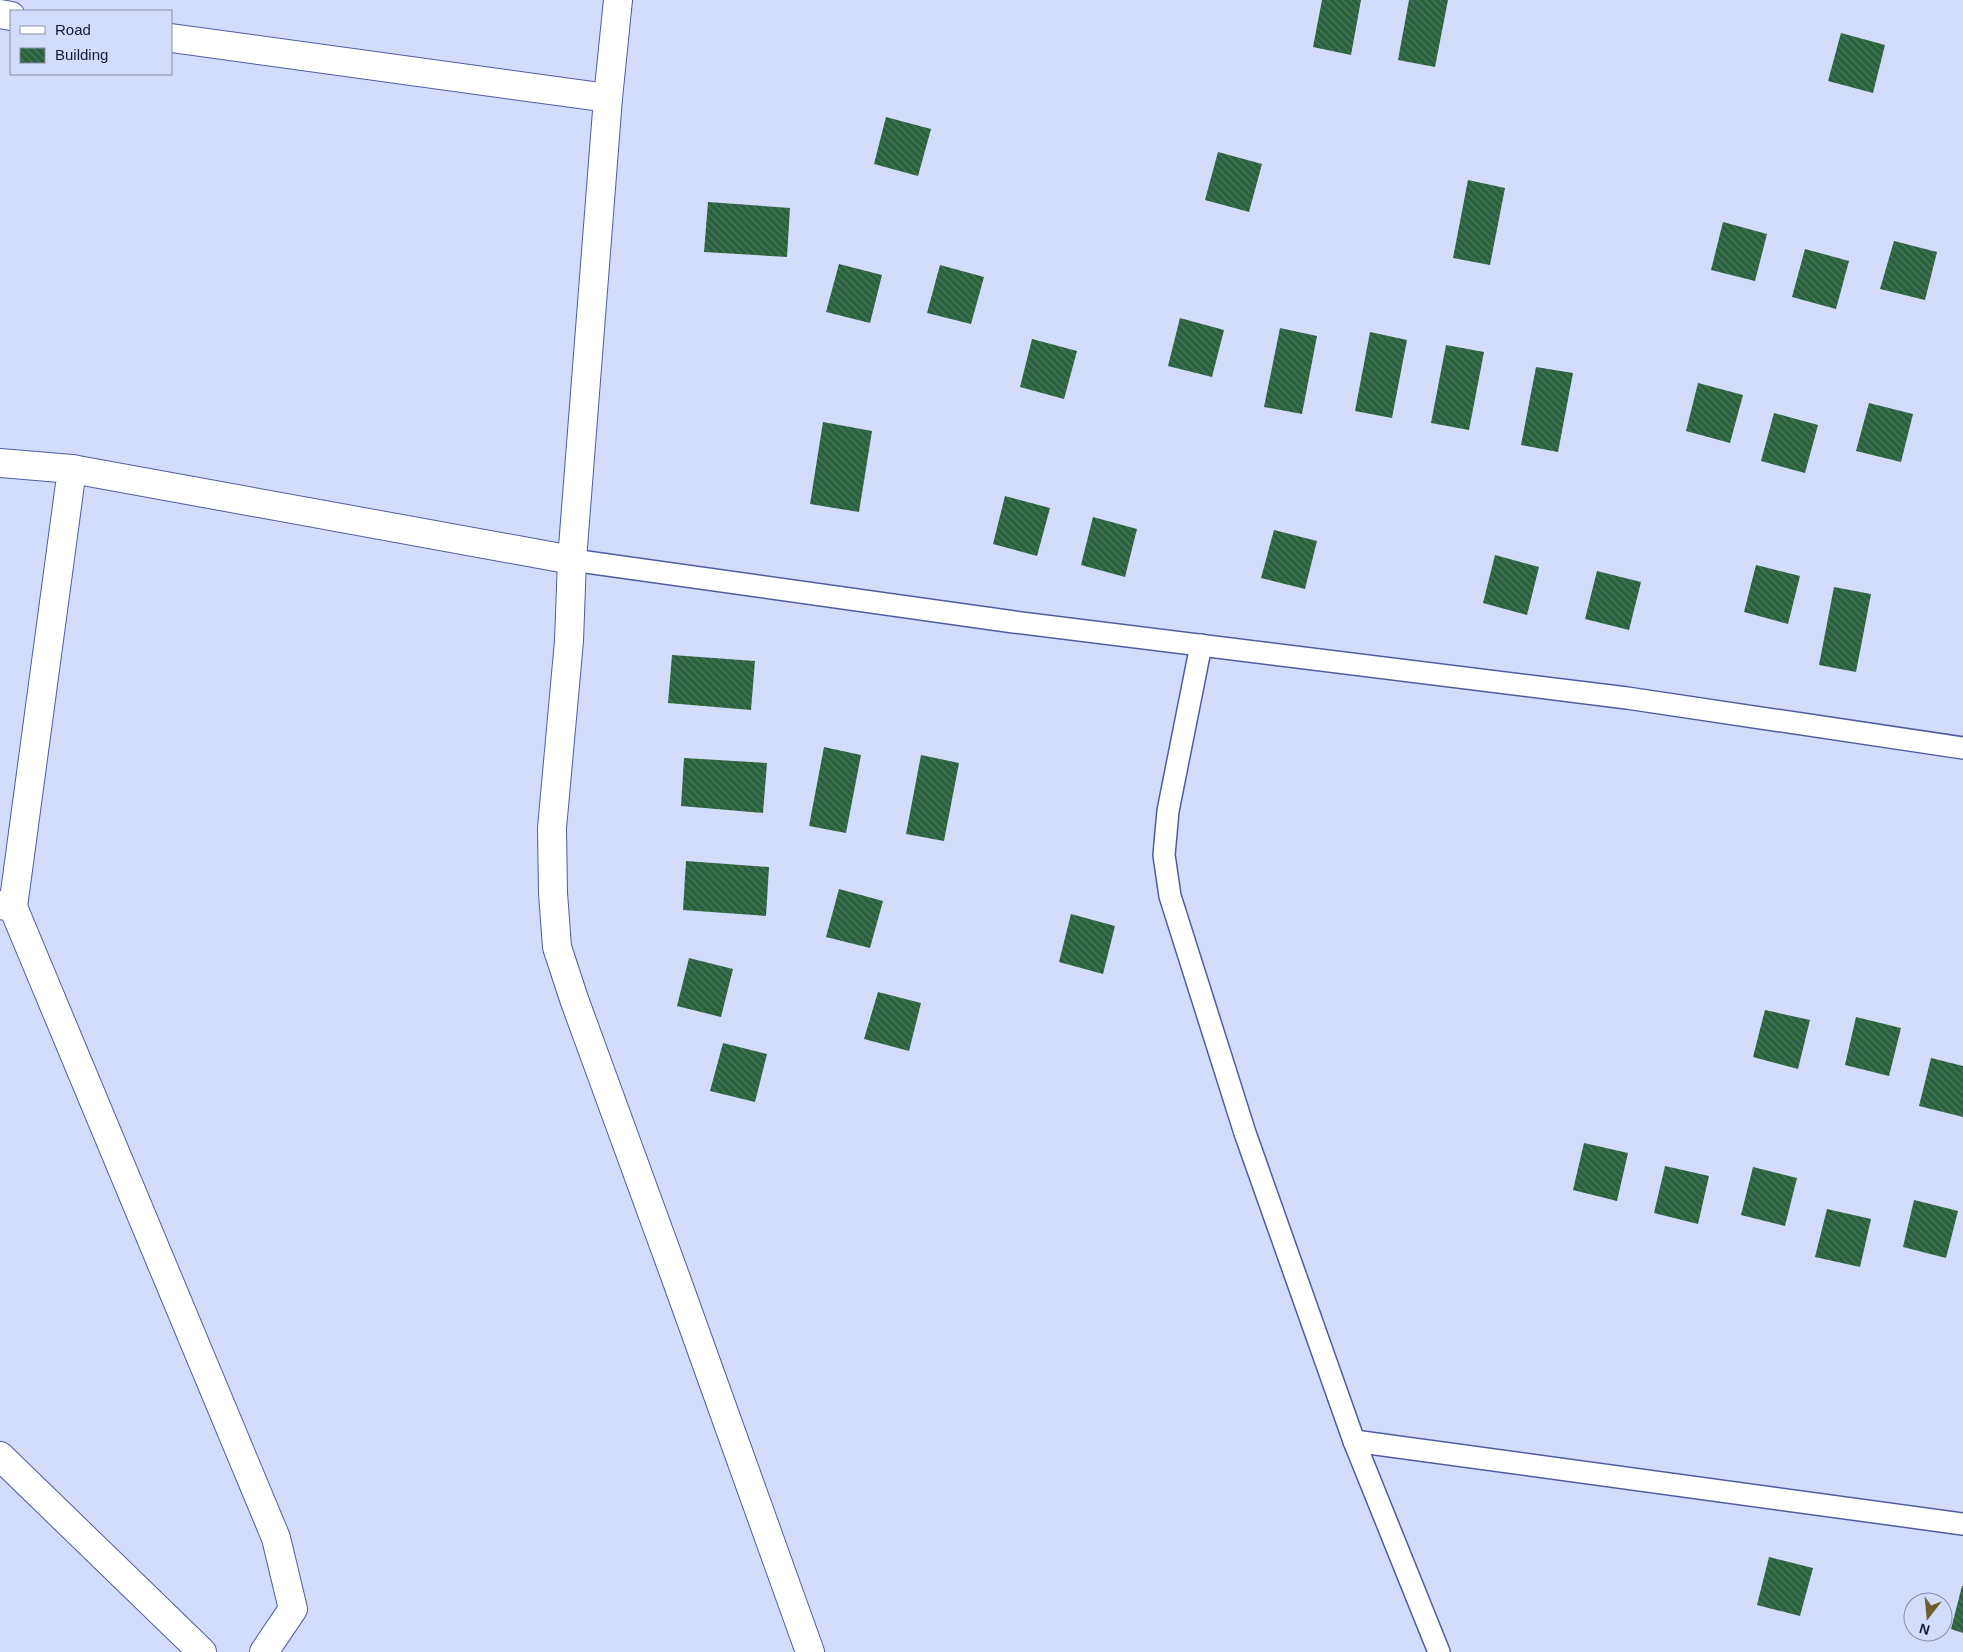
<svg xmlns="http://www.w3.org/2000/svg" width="1963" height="1652" font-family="Arial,sans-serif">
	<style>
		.building { fill: url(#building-back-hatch) }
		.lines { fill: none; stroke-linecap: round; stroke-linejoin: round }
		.service-casing { stroke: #4f5da0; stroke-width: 24 }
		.minor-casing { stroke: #4f5da0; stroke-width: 30 }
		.service { stroke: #fff; stroke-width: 21 }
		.minor { stroke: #fff; stroke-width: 28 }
	</style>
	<defs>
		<pattern id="building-back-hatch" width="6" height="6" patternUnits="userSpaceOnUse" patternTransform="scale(1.25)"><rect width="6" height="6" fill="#29613d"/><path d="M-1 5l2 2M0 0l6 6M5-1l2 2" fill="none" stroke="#4d775e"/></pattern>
	</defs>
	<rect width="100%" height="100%" fill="#d3dcfb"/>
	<g class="building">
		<path d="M1322,0H1361L1351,55L1313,47Z"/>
		<path d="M1409,0H1448L1435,67L1398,60Z"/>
		<path d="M1841,33L1885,45L1873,93L1828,81Z"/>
		<path d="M886,117L931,129L918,176L874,164Z"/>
		<path d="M1218,152L1262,164L1249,212L1205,200Z"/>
		<path d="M1468,180L1505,188L1490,265L1453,258Z"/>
		<path d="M708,202L790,208L787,257L704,252Z"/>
		<path d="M1723,222L1767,234L1755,281L1711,270Z"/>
		<path d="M1894,241L1937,252L1925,300L1880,289Z"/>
		<path d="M1805,249L1849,261L1836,309L1792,297Z"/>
		<path d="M839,264L882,275L870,323L826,312Z"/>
		<path d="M940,265L984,277L971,324L927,313Z"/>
		<path d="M1180,318L1224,330L1212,377L1168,366Z"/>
		<path d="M1280,328L1317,336L1302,414L1264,407Z"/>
		<path d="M1370,332L1407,340L1392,418L1355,411Z"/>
		<path d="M1032,339L1077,351L1064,399L1020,387Z"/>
		<path d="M1446,345L1484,352L1469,430L1431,423Z"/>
		<path d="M1536,367L1573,373L1558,452L1521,445Z"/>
		<path d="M1698,383L1743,395L1730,443L1686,431Z"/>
		<path d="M1869,403L1913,414L1901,462L1856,451Z"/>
		<path d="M1774,413L1818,425L1805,473L1761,461Z"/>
		<path d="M823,422L872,431L859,512L810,504Z"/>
		<path d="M1005,496L1050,508L1037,556L993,544Z"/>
		<path d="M1093,517L1137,529L1125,577L1081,565Z"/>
		<path d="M1274,530L1317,541L1305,589L1261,578Z"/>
		<path d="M1495,555L1539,567L1527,615L1483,603Z"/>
		<path d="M1756,565L1800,576L1788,624L1744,612Z"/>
		<path d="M1597,571L1641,582L1629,630L1585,619Z"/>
		<path d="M1834,587L1871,594L1856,672L1819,665Z"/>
		<path d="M672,655L755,661L751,710L668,703Z"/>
		<path d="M824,747L861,755L846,833L809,826Z"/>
		<path d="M921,755L959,763L944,841L906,834Z"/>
		<path d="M684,758L767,763L763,813L681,806Z"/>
		<path d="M686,861L769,867L766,916L683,910Z"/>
		<path d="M839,889L883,901L870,948L826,937Z"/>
		<path d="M1071,914L1115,926L1103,974L1059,962Z"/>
		<path d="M689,958L733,969L721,1017L677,1006Z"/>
		<path d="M878,992L921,1003L909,1051L864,1039Z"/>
		<path d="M1765,1010L1810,1020L1798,1069L1753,1057Z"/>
		<path d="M1856,1017L1901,1028L1889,1076L1845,1065Z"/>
		<path d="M723,1043L767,1054L755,1102L710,1091Z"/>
		<path d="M1931,1058L1963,1066V1117L1919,1106Z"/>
		<path d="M1584,1143L1628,1153L1617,1201L1573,1190Z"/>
		<path d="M1665,1166L1709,1176L1698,1224L1654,1213Z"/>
		<path d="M1753,1167L1797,1178L1785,1226L1741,1215Z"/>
		<path d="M1914,1200L1958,1211L1946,1258L1903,1247Z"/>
		<path d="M1827,1209L1871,1219L1860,1267L1815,1257Z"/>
		<path d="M1769,1557L1813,1568L1800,1616L1757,1605Z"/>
		<path d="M1962,1586H1963V1633L1951,1629Z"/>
	</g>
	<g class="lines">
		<defs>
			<g id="service">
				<path d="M572,560L1014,622L1627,698L1963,748"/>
				<path d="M1201,645L1168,811L1164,855L1170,896L1245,1133L1354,1441L1439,1652"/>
				<path d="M1354,1441L1963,1524"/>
			</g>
			<g id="minor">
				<path d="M618,0L608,98L572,560L569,641L552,828L553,893L557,947L574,999L678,1284L810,1652"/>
				<path d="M0,14L11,16"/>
				<path d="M171,38L608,98"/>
				<path d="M0,463L72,469L13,907"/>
				<path d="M72,469L572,560"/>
				<path d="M0,905L13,907L276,1538L293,1609L264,1652"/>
				<path d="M0,1456L202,1652"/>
			</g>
		</defs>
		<use href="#service" class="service-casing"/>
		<use href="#minor" class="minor-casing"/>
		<use href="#service" class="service"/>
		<use href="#minor" class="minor"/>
	</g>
	<rect x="10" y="10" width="162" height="65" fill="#d3dcfb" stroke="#878eac"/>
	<rect x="20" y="26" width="25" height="8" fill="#ffffff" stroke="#878eac"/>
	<text x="55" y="35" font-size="15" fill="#141a36">Road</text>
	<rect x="20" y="48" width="25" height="15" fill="url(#building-back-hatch)" stroke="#878eac"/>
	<text x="55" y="60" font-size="15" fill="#141a36">Building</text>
	<g transform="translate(1928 1617) rotate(196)"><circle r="24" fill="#d3dcfb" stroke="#878eac"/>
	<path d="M0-4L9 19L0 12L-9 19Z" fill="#6d5e2b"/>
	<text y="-8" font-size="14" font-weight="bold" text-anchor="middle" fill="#141a36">N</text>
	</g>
</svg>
